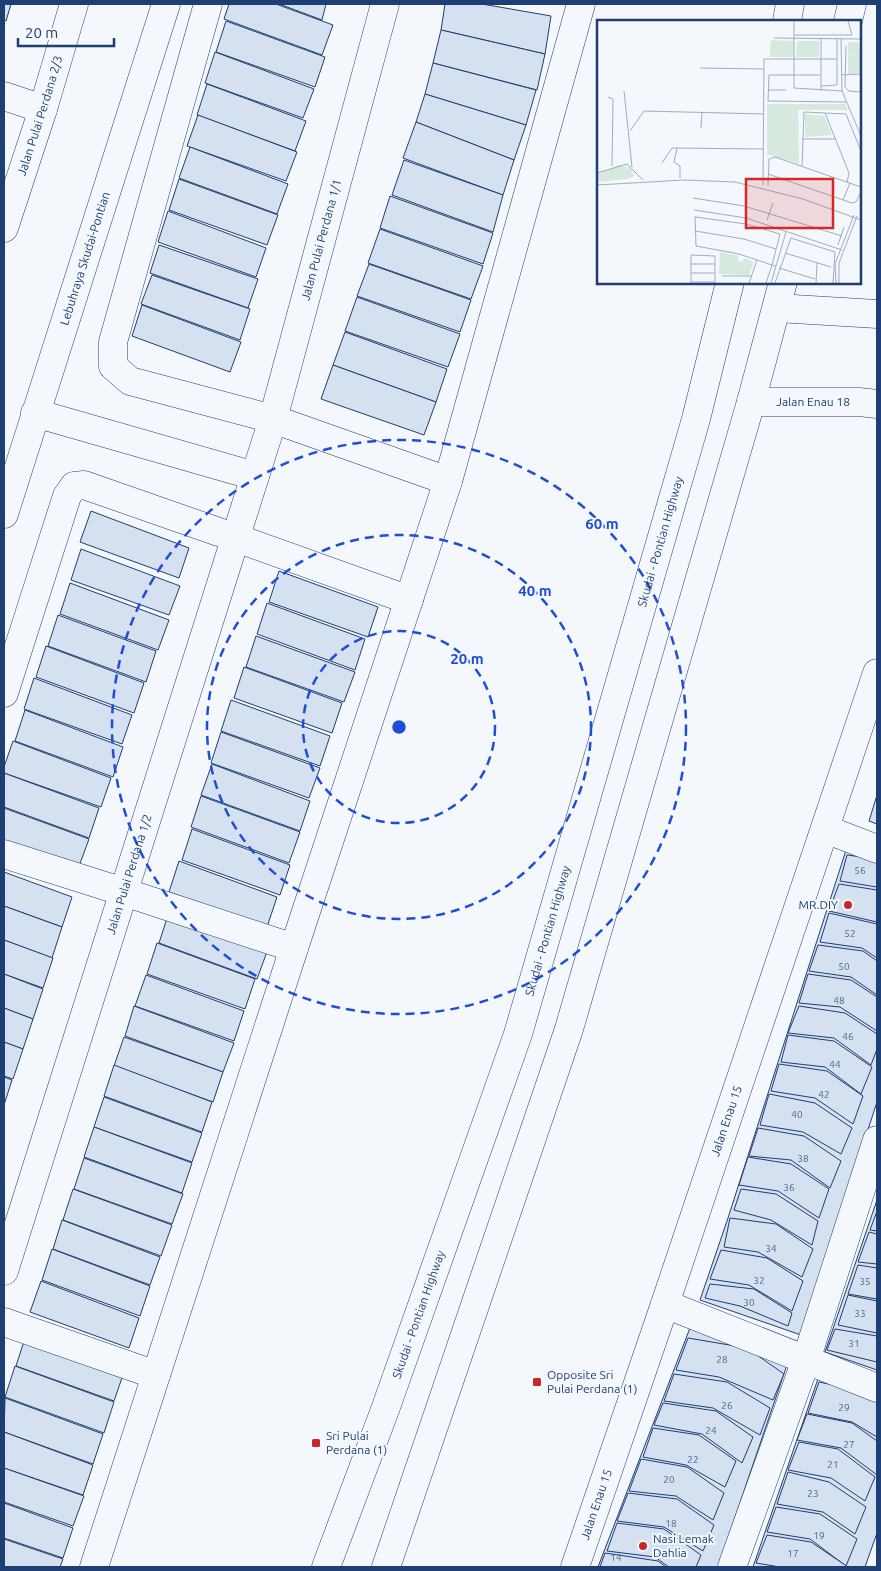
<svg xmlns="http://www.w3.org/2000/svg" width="881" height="1571" font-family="Ubuntu,sans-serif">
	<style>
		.building { fill: #d5e0f0; stroke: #1d3f73 }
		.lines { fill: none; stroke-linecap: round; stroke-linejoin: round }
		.minor-casing { stroke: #1d3f73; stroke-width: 29 }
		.highway-casing { stroke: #1d3f73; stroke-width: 29 }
		.minor { stroke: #f4f7fb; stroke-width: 28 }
		.highway { stroke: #f4f7fb; stroke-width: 28 }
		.ring { fill: none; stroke: #1d4ed8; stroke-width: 2.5; stroke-dasharray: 9 6 }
		.poi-dot { fill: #c62828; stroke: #f4f7fb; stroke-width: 2 }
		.labels { text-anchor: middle; stroke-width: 4; stroke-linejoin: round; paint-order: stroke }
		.number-label { font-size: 10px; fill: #4b6792 }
		.street-label { font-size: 12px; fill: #1d3f73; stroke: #f4f7fb }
		.poi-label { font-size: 12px; fill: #1d3f73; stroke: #f4f7fb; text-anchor: start }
		.inset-road { fill: none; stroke: #9eadc5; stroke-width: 1 }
		.view { fill: #d62828; fill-opacity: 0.15; stroke: #d62828; stroke-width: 2.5 }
		.inset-edge { fill: none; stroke: #1d3f73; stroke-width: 2.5 }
		.centre { fill: #1d4ed8; stroke: #f4f7fb; stroke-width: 2.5 }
		.ring-label { font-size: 15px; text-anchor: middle; font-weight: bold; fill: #1d4ed8; stroke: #f4f7fb; stroke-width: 4; stroke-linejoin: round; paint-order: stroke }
	</style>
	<rect width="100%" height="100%" fill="#f4f7fb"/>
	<g class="building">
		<path d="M4,4H11L6,21L4,20Z"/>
		<path d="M229,4H276L333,25L322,55L224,19Z"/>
		<path d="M279,4H326L322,20Z"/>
		<path d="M445,4H482L551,16L545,54L441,30Z"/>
		<path d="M226,21L325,57L315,87L216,52Z"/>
		<path d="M441,30L545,54L537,90L433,63Z"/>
		<path d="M215,52L314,89L303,118L205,83Z"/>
		<path d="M433,63L536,90L526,125L425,94Z"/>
		<path d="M207,84L306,121L295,151L197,115Z"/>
		<path d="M425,94L526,125L514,160L416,122Z"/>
		<path d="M198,115L297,152L286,181L187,146Z"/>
		<path d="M416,122L514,160L503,195L403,158Z"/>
		<path d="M190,147L288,184L277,214L179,178Z"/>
		<path d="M404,160L503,195L493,232L392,195Z"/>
		<path d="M179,179L278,215L267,245L169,210Z"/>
		<path d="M390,196L493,233L483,264L380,228Z"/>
		<path d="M168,211L266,248L256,277L158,242Z"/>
		<path d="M380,229L483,266L471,299L368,263Z"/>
		<path d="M159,245L258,279L248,308L150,273Z"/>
		<path d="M369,264L471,300L460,332L357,296Z"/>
		<path d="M152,275L250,309L240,340L141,304Z"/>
		<path d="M357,297L460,334L448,367L345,331Z"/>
		<path d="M142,305L241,342L230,372L132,336Z"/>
		<path d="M345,332L447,369L436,402L333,365Z"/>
		<path d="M333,365L436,402L424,435L321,399Z"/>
		<path d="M91,511L189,548L179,578L80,542Z"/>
		<path d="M81,549L180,586L169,615L71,580Z"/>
		<path d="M279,571L378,607L368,637L269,602Z"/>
		<path d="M70,583L169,620L158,650L60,614Z"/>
		<path d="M267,603L365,639L355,670L257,634Z"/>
		<path d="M58,615L156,651L146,682L48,646Z"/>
		<path d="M256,636L355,672L344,702L246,667Z"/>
		<path d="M46,646L144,683L134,713L36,677Z"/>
		<path d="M244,667L342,703L332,733L234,698Z"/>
		<path d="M34,678L132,715L122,744L24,709Z"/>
		<path d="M231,700L330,736L320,766L221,731Z"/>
		<path d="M25,710L123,747L113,777L15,741Z"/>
		<path d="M221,732L320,768L309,798L211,763Z"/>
		<path d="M13,741L111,778L101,807L4,773V767Z"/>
		<path d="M212,764L310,801L300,831L201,795Z"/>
		<path d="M4,773L99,808L89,838L4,807Z"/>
		<path d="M877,795V824L869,821Z"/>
		<path d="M201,796L300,832L289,863L191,827Z"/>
		<path d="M4,808L89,839L78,869L4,843Z"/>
		<path d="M192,829L290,865L280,895L182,860Z"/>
		<path d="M848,844L877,854V1102L801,1335L700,1300L728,1218Z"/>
		<path d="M847,855L877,859V887L840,881Z"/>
		<path d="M179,861L277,897L267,927L169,892Z"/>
		<path d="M4,872L72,897L62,927L4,906Z"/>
		<path d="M839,884L877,890V922L829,911Z"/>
		<path d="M4,906L62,927L52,958L4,940Z"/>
		<path d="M169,912L268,949L257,979L159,943Z"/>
		<path d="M829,913L877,924V958L862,948L820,942Z"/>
		<path d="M4,940L53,958L43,988L4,974Z"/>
		<path d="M157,943L255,979L245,1009L147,974Z"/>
		<path d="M818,945L863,951L877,961V995L851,977L809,971Z"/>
		<path d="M4,974L43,989L33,1019L4,1008Z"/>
		<path d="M808,974L851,980L877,997V1031L840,1007L799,1003Z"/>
		<path d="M146,975L244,1011L234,1041L135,1006Z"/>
		<path d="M134,1006L234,1043L223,1072L125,1036Z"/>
		<path d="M799,1006L845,1013L877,1034V1049L871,1065L834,1038L788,1033Z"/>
		<path d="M4,1008L33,1019L23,1049L4,1042Z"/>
		<path d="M788,1035L834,1041L872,1067L861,1094L825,1067L781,1062Z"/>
		<path d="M124,1037L223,1072L213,1102L114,1066Z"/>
		<path d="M4,1042L23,1049L13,1079L4,1076Z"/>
		<path d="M779,1064L827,1071L863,1096L853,1124L815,1098L771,1091Z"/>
		<path d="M114,1065L212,1102L202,1132L104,1096Z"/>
		<path d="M4,1077L12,1080L4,1105Z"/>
		<path d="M769,1094L815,1103L852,1128L841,1154L803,1132L760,1125Z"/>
		<path d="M104,1097L202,1133L192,1162L94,1127Z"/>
		<path d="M94,1127L192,1163L182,1193L84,1157Z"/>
		<path d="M758,1128L804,1136L841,1161L830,1188L791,1160L749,1156Z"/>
		<path d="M748,1157L791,1164L829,1189L819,1218L778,1191L739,1185Z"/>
		<path d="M84,1158L183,1194L172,1224L74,1189Z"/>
		<path d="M73,1189L172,1225L161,1256L63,1220Z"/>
		<path d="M741,1189L776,1194L818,1221L812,1245L771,1220L734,1210Z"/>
		<path d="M877,1200V1370L825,1352Z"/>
		<path d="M877,1211V1231L870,1230Z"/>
		<path d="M730,1218L776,1224L813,1249L802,1277L758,1252L724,1247Z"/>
		<path d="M62,1220L160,1257L150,1285L53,1249Z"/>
		<path d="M869,1232L877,1234V1264L858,1262Z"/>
		<path d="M52,1249L150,1286L140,1316L42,1280Z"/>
		<path d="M721,1250L767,1258L803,1281L792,1311L749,1285L710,1279Z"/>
		<path d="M858,1265L877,1268V1299L848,1294Z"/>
		<path d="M41,1281L139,1318L129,1348L30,1312Z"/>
		<path d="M710,1284L754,1289L792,1313L788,1326L740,1306L705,1298Z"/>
		<path d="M848,1295L877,1301V1333L838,1325Z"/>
		<path d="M690,1328L788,1362L718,1567H598Z"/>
		<path d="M835,1329L877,1336V1362L827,1350Z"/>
		<path d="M26,1335L124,1372L114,1401L16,1366Z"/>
		<path d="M688,1338L747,1348L784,1374L773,1400L719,1377L676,1370Z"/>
		<path d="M15,1366L114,1402L104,1433L5,1397Z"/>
		<path d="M820,1373L877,1394V1533L865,1567H753Z"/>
		<path d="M674,1374L727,1382L770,1408L760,1435L713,1408L664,1401Z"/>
		<path d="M819,1382L862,1391L877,1402V1437L852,1422L808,1413Z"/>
		<path d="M5,1398L103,1434L93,1464L4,1432Z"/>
		<path d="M663,1403L716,1411L753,1437L742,1463L702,1434L654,1425Z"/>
		<path d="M807,1414L852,1423L877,1441V1475L841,1448L797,1440Z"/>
		<path d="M653,1428L699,1435L736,1461L725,1487L686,1465L643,1457Z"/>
		<path d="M4,1432L93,1465L83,1495L4,1468Z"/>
		<path d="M799,1442L838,1449L875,1477L865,1501L831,1478L788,1470Z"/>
		<path d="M641,1459L687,1467L724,1493L713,1520L676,1496L629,1491Z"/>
		<path d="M4,1468L84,1496L73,1526L4,1502Z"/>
		<path d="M788,1472L829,1482L866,1507L855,1534L823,1512L777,1504Z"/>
		<path d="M628,1493L677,1499L714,1525L703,1551L664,1527L617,1521Z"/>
		<path d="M4,1503L73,1528L63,1558L4,1538Z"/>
		<path d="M776,1507L820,1514L857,1539L846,1566L810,1539L767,1532Z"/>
		<path d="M617,1523L664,1529L701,1555L696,1567H669L655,1557L607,1551Z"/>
		<path d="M767,1535L811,1542L848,1567H780L756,1563Z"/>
		<path d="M4,1539L63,1559L60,1567H4Z"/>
		<path d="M605,1553L658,1561L666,1567H600Z"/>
	</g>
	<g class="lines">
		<defs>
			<g id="minor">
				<path d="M208,4L113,342V366L130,381L273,419L448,481"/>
				<path d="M4,96L43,109"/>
				<path id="s1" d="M4,228L43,109L74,4"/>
				<path d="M777,308L877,314"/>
				<path id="s2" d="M751,402H859L877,404"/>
				<path d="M35,413L255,476"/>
				<path id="s3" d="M4,514L166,4"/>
				<path d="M4,693L67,496L74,486L84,485L236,538L409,600"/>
				<path d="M825,829L877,849"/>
				<path d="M4,854L124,892L294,948"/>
				<path id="s4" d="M4,1271L273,419L385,4"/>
				<path d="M665,1304L877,1388"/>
				<path d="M4,1322L156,1375"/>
				<path d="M94,1567L294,948L448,481L581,4"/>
				<path id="s5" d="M575,1567L665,1304L877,673"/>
				<path d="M732,1567L806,1360L877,1140"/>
			</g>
			<g id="highway">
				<path d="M787,21L790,4"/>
				<path d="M848,21L852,4"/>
				<path id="s6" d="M326,1567L386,1407L518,1034L696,419L730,282"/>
				<path d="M386,1567L569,1029L751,402L783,282"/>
			</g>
		</defs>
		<use href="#minor" class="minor-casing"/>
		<use href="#highway" class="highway-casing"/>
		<use href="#minor" class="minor"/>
		<use href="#highway" class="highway"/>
	</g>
	<g class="ring">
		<circle cx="399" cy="727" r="96"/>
		<circle cx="399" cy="727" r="192"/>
		<circle cx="399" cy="727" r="287"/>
	</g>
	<g class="poi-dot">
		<circle cx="848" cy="905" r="5"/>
		<rect x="532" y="1377" width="10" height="10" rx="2.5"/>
		<rect x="311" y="1438" width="10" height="10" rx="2.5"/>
		<circle cx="643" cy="1546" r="5"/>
	</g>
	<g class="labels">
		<g class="number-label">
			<text x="860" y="874">56</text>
			<text x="850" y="937">52</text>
			<text x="844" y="970">50</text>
			<text x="839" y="1004">48</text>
			<text x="848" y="1040">46</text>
			<text x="835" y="1068">44</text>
			<text x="824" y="1098">42</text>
			<text x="797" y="1118">40</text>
			<text x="803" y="1162">38</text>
			<text x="789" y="1191">36</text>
			<text x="771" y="1252">34</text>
			<text x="759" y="1284">32</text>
			<text x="865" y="1285">35</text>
			<text x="749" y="1306">30</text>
			<text x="860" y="1317">33</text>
			<text x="854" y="1347">31</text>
			<text x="722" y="1363">28</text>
			<text x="727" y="1409">26</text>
			<text x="844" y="1411">29</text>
			<text x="711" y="1434">24</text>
			<text x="849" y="1448">27</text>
			<text x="693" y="1463">22</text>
			<text x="833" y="1468">21</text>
			<text x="669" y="1483">20</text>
			<text x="813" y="1497">23</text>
			<text x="671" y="1527">18</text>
			<text x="819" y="1539">19</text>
			<text x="793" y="1557">17</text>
			<text x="616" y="1561">14</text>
		</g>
		<g class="street-label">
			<text dy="4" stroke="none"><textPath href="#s1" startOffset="118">Jalan Pulai Perdana 2/3</textPath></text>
			<text dy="4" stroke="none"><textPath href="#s4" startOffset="1079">Jalan Pulai Perdana 1/1</textPath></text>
			<text dy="4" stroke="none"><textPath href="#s3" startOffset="268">Lebuhraya Skudai-Pontian</textPath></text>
			<text dy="4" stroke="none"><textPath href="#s2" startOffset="62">Jalan Enau 18</textPath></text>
			<text dy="4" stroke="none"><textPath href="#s6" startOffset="1079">Skudai - Pontian Highway</textPath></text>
			<text dy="4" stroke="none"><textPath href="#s4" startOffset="416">Jalan Pulai Perdana 1/2</textPath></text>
			<text dy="4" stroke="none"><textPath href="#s6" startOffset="674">Skudai - Pontian Highway</textPath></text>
			<text dy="4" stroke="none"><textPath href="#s5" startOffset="471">Jalan Enau 15</textPath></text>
			<text dy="4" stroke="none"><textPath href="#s6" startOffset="269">Skudai - Pontian Highway</textPath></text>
			<text dy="4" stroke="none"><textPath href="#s5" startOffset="66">Jalan Enau 15</textPath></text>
		</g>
		<g class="poi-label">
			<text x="838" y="909" text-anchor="end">MR.DIY</text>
			<text x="547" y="1379">Opposite Sri<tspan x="547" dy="14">Pulai Perdana (1)</tspan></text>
			<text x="326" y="1440">Sri Pulai<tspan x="326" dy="14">Perdana (1)</tspan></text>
			<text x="653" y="1543">Nasi Lemak<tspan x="653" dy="14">Dahlia</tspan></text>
		</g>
	</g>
	<g transform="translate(597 20)">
		<rect width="264" height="264" fill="#f4f7fb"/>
		<path d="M174,20L197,21L196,37H173ZM200,21H222V37H199ZM251,22H262L264,53L251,54V36L256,35H251ZM170,84H248L251,90H201L202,144L170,134ZM208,94L227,96L235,115L208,117ZM22,145L34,148L37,156L31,159L0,162V154ZM123,232L142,236L140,240L145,242L147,238L157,242L152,255L122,254Z" fill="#d7e8df"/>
		<path class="inset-road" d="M197,1V68L245,71M197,15H255L251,1M177,18L264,19M244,19L245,71L264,116M249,26L248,67L252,71L264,72M103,48L166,49M223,55H172L171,81L249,82M244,55L264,54M224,66L240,65V19M171,70H189M27,71L35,147M224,71V19M11,77L16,79L15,146M228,93L252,153L250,162M104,108L105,92M33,111L47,91L167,94M205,119H239M80,128L77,142L83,146V158M65,143L75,128L167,129M205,147L207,92L249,94L264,131M0,153L30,144L46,160M171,154L255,183L259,182L264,172M0,165L87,160L138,162L206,179L264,200M166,165L167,39H240M171,166L172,139L178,137L264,167M96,178L147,186L245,216M246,180L253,163M97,190L149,198L245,230M170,200L176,183M98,211L147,219L179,229M241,225L247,207M188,233L234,247M94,244H118M182,248L218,259M94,253H118M125,256H155M94,262H117M94,263V235L118,236V263M152,263L160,240M169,263L175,245L183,214L149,204L98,197L99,226L137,233L145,235L175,245L179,246M174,263L189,212M178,263L194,218L238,232L236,263M219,263L220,243M239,263L238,244L257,195M242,263V243L260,196"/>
		<path class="view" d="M149,159H236V208H149Z"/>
		<rect width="264" height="264" class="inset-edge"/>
	</g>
	<circle cx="399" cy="727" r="8" class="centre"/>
	<g class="ring-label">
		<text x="602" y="529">60 m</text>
		<text x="535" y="596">40 m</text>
		<text x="467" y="664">20 m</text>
	</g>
	<rect width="881" height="1571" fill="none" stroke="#1d3f73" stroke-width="10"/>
	<path d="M18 38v8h96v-8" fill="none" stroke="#1d3f73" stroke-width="2.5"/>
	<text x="25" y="38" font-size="15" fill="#1d3f73" stroke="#f4f7fb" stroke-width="4" paint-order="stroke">20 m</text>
</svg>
